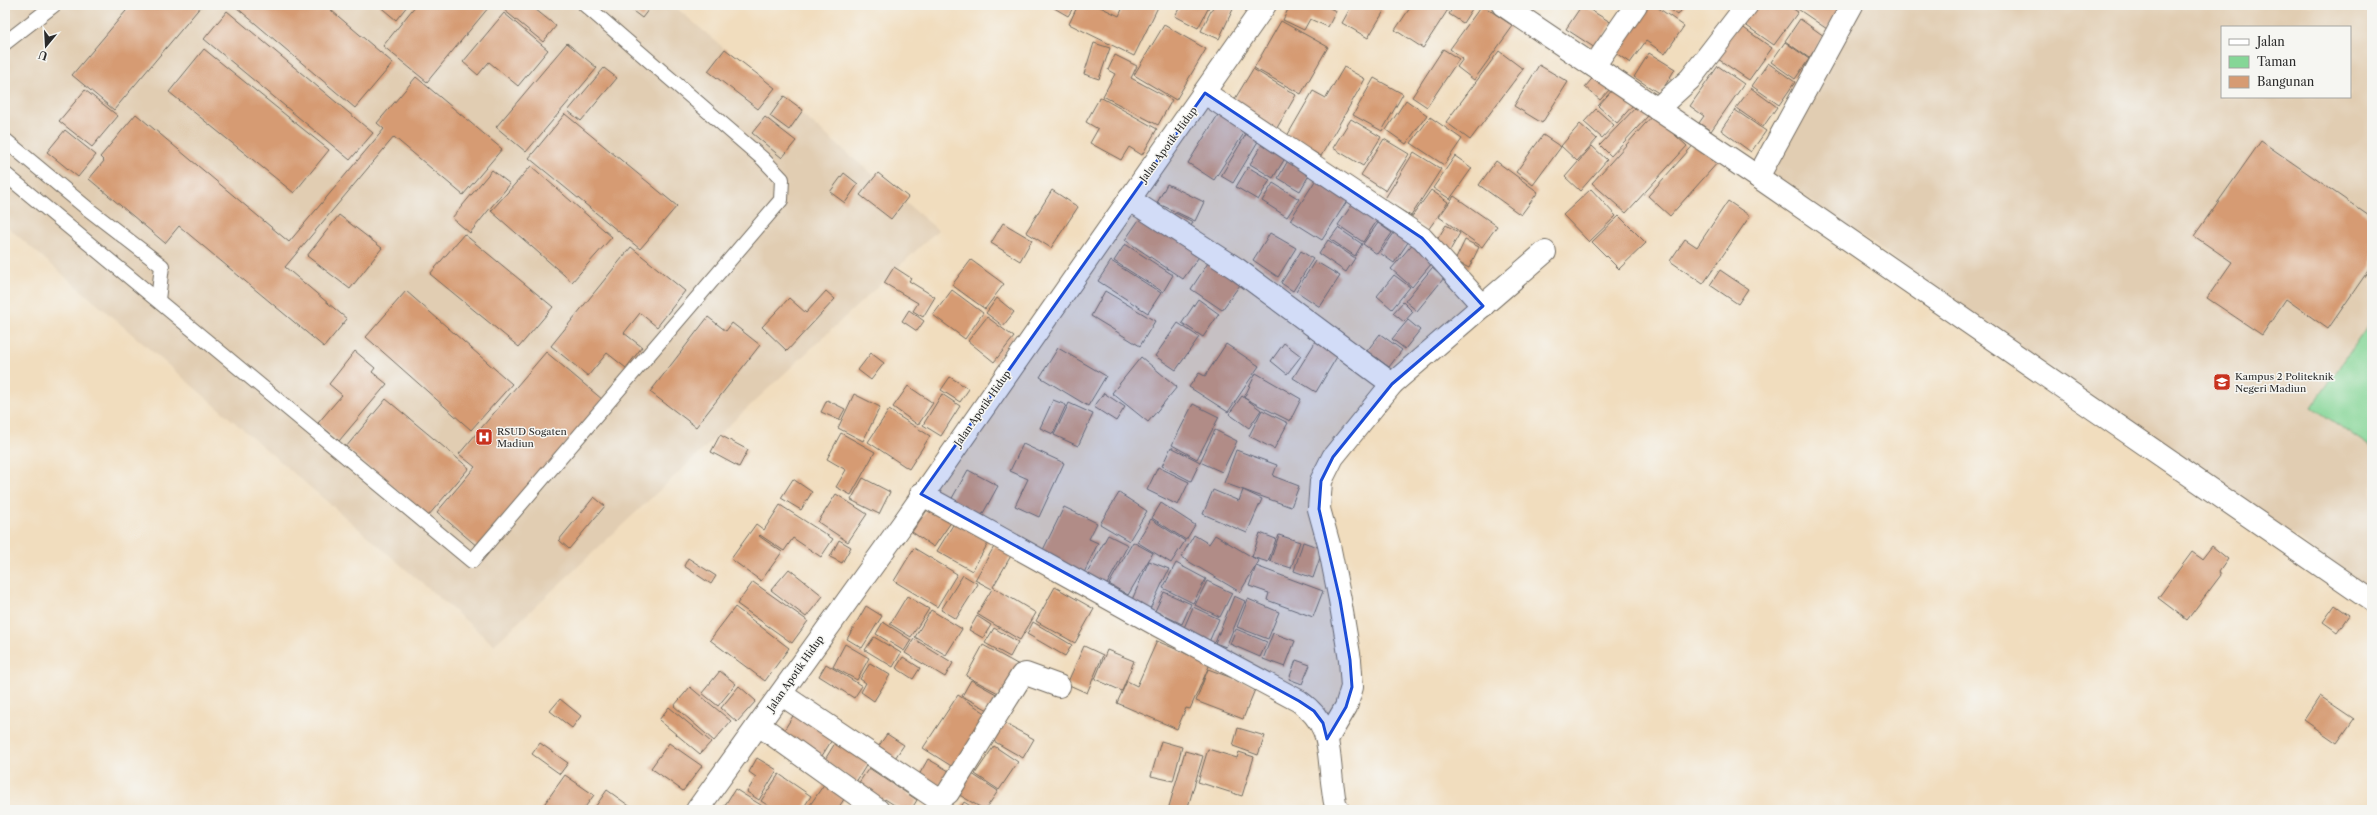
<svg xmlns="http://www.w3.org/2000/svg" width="2377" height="815" font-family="'Libre Caslon Text',serif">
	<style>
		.built { fill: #e1cdb2; fill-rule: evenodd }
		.green { fill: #85d697; stroke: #588061 }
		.building { fill: #d69b73 }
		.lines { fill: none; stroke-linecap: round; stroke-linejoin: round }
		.service-casing { stroke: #70695e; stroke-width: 16 }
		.minor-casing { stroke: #70695e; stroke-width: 24 }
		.tertiary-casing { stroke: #70695e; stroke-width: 24 }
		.service { stroke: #fff; stroke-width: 14 }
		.minor { stroke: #fff; stroke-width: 22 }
		.tertiary { stroke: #fff; stroke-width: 22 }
		.marked { fill: #1d4ed8; fill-opacity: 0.2; stroke: #1d4ed8; stroke-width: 3; stroke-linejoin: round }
		.labels { text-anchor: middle; stroke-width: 3; stroke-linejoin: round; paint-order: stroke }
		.street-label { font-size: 10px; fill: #2b2b2b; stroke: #f6f6f2 }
		.poi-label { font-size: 10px; fill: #2b2b2b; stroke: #f6f6f2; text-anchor: start }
	</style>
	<rect width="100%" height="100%" fill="#f6f6f2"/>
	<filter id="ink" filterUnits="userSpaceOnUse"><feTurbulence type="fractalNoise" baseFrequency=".025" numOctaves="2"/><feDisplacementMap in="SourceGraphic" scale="8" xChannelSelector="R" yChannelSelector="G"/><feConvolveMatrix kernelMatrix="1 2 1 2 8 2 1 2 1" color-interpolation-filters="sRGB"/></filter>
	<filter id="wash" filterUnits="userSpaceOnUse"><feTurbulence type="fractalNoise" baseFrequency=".012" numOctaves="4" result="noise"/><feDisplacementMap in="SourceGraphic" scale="16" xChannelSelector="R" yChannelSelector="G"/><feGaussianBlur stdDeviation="0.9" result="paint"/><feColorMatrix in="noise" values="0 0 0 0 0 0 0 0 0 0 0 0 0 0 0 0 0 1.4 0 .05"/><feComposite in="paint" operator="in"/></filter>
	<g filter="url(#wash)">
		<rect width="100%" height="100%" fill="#f1ddbe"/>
		<g class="built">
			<path d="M5,5H673L938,230L494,645L5,225Z"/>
			<path d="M1850,5H2372V591L1771,173ZM2222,27H2350V97H2222Z"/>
		</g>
		<path class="green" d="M2372,320V448L2312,407Z"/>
		<g id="blocks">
			<g class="building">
				<path d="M131,5H202L114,110L72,75Z"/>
				<path d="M238,5H325L393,63L355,108L236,7Z"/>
				<path d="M378,5H408L396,20Z"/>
				<path d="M416,5H486L489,7L427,82L383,46Z"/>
				<path d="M498,5H530L556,26L543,42Z"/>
				<path d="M625,5H652L642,18Z"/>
				<path d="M1049,5H1075L1068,16Z"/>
				<path d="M1078,5H1096L1119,16L1124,5H1159L1134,56L1069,24Z"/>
				<path d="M1181,5H1210L1198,28L1175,16Z"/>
				<path d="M1214,5H1235L1219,39L1201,31Z"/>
				<path d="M1290,5H1323L1336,11L1328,27L1310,19L1304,30L1283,20Z"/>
				<path d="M1352,5H1374L1384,11L1368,38L1342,23Z"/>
				<path d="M1412,5H1451L1423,48L1395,30Z"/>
				<path d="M1454,5H1465L1472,9L1463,23L1449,14Z"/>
				<path d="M1482,5L1513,26L1474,80L1457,67L1463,59L1450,49Z"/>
				<path d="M1582,5L1612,23L1595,48L1566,29Z"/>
				<path d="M1646,5H1654L1684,26L1665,54L1646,41L1630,63L1613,51Z"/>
				<path d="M1664,5H1685L1678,15Z"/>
				<path d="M1754,5H1787L1798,12L1774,45L1741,22Z"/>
				<path d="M1792,5H1844L1827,29Z"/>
				<path d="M227,11L373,133L350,160L204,39Z"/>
				<path d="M504,13L548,50L518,86L489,62L478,75L463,62Z"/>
				<path d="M1800,19L1824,36L1809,58L1785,41Z"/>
				<path d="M1281,21L1328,47L1301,94L1254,68Z"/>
				<path d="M1738,24L1772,48L1749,80L1715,57Z"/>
				<path d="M1164,25L1206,49L1176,100L1134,75Z"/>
				<path d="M1785,42L1809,59L1795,79L1771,62Z"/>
				<path d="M567,43L597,68L526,152L496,127Z"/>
				<path d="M1094,43L1110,48L1099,79L1084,74Z"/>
				<path d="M204,49L329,150L294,193L169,92Z"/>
				<path d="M725,49L775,88L758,109L708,71Z"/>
				<path d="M1443,49L1459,59L1427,107L1412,97Z"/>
				<path d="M1499,51L1523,69L1470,140L1446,122Z"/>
				<path d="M1649,53L1675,69L1660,94L1634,77Z"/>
				<path d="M1115,55L1137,66L1131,78L1172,100L1158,125L1103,96L1115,74L1108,70Z"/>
				<path d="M1768,63L1795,82L1779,105L1752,86Z"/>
				<path d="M1539,65L1568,82L1542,123L1514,106Z"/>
				<path d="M1718,66L1744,84L1711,131L1699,123L1704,116L1690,106Z"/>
				<path d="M1344,67L1365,79L1321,156L1287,136L1313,91L1326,98Z"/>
				<path d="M604,68L617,78L581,121L568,111Z"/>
				<path d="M1253,69L1296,95L1274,133L1230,107Z"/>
				<path d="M1596,74L1611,88L1600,100L1585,87Z"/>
				<path d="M416,77L502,149L463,195L394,137L285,267L347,319L324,347L179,226L165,243L89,179L104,161L100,157L136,114L289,242L384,129L377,123Z"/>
				<path d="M1374,78L1403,94L1382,131L1353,115Z"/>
				<path d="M1615,87L1634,104L1617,123L1598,106Z"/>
				<path d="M1751,88L1777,107L1763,127L1736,108Z"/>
				<path d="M85,90L118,116L92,147L59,121Z"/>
				<path d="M784,96L803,110L789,130L770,116Z"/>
				<path d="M1100,97L1157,129L1142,155L1129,147L1121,160L1090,143L1098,129L1086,122Z"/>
				<path d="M1406,100L1427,115L1406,144L1386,130Z"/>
				<path d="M1637,106L1648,116L1611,156L1600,145Z"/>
				<path d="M1596,109L1614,125L1602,138L1584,122Z"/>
				<path d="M1221,110L1248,127L1214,180L1188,163Z"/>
				<path d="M1735,110L1766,131L1751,152L1721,130Z"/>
				<path d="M565,114L677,206L640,249L529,158Z"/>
				<path d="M1653,115L1687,146L1626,213L1592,183Z"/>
				<path d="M765,117L796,141L782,158L752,133Z"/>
				<path d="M1430,117L1462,139L1444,165L1411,143Z"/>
				<path d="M1351,119L1381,137L1363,166L1333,148Z"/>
				<path d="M1580,124L1597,139L1577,161L1561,146Z"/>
				<path d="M65,130L96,155L78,177L47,152Z"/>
				<path d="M1248,131L1260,138L1233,183L1221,176Z"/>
				<path d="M1543,135L1561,147L1533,185L1516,172Z"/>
				<path d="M1384,139L1409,154L1386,191L1361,175Z"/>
				<path d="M1697,141L1719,161L1670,216L1648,196Z"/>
				<path d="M2261,141L2372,218V265L2328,329L2286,299L2262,335L2207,298L2232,262L2194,236Z"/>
				<path d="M1264,142L1287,155L1273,178L1250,164Z"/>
				<path d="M1592,146L1607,160L1580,191L1565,177Z"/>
				<path d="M1414,152L1441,169L1411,216L1384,200Z"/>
				<path d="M1455,156L1472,168L1450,199L1433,188Z"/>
				<path d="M1290,157L1312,170L1300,191L1278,178Z"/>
				<path d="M1496,161L1538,192L1521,215L1479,185Z"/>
				<path d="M531,166L612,237L572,282L491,211Z"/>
				<path d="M1248,167L1270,180L1258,200L1236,187Z"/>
				<path d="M492,170L510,184L470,233L452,218Z"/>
				<path d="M844,173L858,184L845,203L830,192Z"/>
				<path d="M878,173L908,197L891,219L860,195Z"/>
				<path d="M1317,178L1349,198L1322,240L1290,220Z"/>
				<path d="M1273,183L1299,199L1287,217L1262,201Z"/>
				<path d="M1167,184L1204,202L1195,221L1157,203Z"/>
				<path d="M1591,189L1616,216L1589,242L1563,215Z"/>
				<path d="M1052,190L1078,207L1051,248L1026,232Z"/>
				<path d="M1431,190L1448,202L1428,230L1411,218Z"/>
				<path d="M1454,196L1497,226L1482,247L1439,217Z"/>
				<path d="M1356,199L1380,216L1363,242L1338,225Z"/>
				<path d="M1728,201L1750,216L1703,284L1670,261L1685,239L1697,247Z"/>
				<path d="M1175,213L1193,222L1188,232L1169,223Z"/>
				<path d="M1143,214L1201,254L1183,279L1125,240Z"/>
				<path d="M339,215L382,248L350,289L307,256Z"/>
				<path d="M1619,216L1646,243L1619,269L1592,242Z"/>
				<path d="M1003,223L1032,240L1020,261L991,243Z"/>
				<path d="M1378,223L1392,233L1377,254L1363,244Z"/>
				<path d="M1446,225L1460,233L1448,254L1434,245Z"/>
				<path d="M1399,226L1413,235L1394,263L1380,253Z"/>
				<path d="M1338,228L1362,244L1355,256L1330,239Z"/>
				<path d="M1270,233L1296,248L1278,277L1253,260Z"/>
				<path d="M464,234L553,307L519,347L430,274Z"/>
				<path d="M1328,240L1355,258L1346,272L1319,254Z"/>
				<path d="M1416,240L1437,257L1412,287L1391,269Z"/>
				<path d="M1465,240L1479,247L1469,268L1455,261Z"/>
				<path d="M1125,244L1173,275L1163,292L1114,261Z"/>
				<path d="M631,247L685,291L657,327L640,313L624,333L642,347L626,368L607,353L588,376L551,346Z"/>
				<path d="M1301,251L1313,259L1293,291L1281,283Z"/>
				<path d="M971,260L1004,284L985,309L952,285Z"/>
				<path d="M1210,260L1242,282L1222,310L1191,289Z"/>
				<path d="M1111,261L1161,293L1148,313L1098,281Z"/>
				<path d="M1315,261L1340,276L1320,307L1296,291Z"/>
				<path d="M894,267L911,278L909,281L935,297L923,317L913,311L918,303L884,283Z"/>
				<path d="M1432,268L1444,278L1417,311L1405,301Z"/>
				<path d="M1720,270L1748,289L1738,304L1710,285Z"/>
				<path d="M1394,275L1410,287L1392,309L1377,296Z"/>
				<path d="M952,290L983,313L965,339L933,315Z"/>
				<path d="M406,291L512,384L471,430L366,337Z"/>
				<path d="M826,291L835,299L787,351L762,327L789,298L806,313Z"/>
				<path d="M1105,291L1155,321L1140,346L1091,316Z"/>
				<path d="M997,298L1014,312L1003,326L986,313Z"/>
				<path d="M1198,299L1219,314L1203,337L1182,323Z"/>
				<path d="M1403,302L1413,312L1404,322L1393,313Z"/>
				<path d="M909,310L924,321L917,331L902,321Z"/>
				<path d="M708,317L726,331L732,323L760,345L696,427L650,392Z"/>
				<path d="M987,317L1014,337L994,362L968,341Z"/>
				<path d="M1408,320L1420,330L1405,349L1392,339Z"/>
				<path d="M1178,323L1199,337L1176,370L1155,356Z"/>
				<path d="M1380,334L1402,350L1389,367L1367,351Z"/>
				<path d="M1316,341L1338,355L1316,392L1293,378Z"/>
				<path d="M1284,343L1301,356L1287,374L1271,361Z"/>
				<path d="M1226,344L1259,366L1228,412L1189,387L1199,373L1205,376Z"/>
				<path d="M1058,348L1106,376L1088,406L1040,377Z"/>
				<path d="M355,351L375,368L372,372L387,384L339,441L318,423L342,395L329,384Z"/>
				<path d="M546,352L603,400L478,547L437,512L475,467L459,454Z"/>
				<path d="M871,353L884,363L871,380L858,370Z"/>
				<path d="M1141,357L1177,387L1148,422L1112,393Z"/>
				<path d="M1256,373L1301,399L1290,421L1244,398Z"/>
				<path d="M950,377L969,389L960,402L941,390Z"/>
				<path d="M908,386L933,403L918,425L893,407Z"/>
				<path d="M1104,393L1125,407L1116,421L1094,407Z"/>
				<path d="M854,394L880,407L863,441L838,428Z"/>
				<path d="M942,394L960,406L941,436L923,425Z"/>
				<path d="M1242,396L1261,410L1249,428L1229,414Z"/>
				<path d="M386,399L469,468L428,516L346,447Z"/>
				<path d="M827,400L845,409L839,420L821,412Z"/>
				<path d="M1053,400L1066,405L1053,434L1040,428Z"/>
				<path d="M1069,403L1093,414L1078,446L1054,435Z"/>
				<path d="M1193,404L1219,417L1197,459L1172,445Z"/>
				<path d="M889,410L930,436L909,469L868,442Z"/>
				<path d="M1262,410L1288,423L1274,449L1249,436Z"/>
				<path d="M1215,430L1237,441L1222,472L1200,462Z"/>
				<path d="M841,433L875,452L851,495L836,487L846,470L827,459Z"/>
				<path d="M720,435L748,450L739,467L711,452Z"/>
				<path d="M1023,444L1064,463L1039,517L1015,506L1028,479L1010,471Z"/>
				<path d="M1171,447L1200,462L1191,481L1162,466Z"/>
				<path d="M1236,450L1277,465L1273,476L1299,486L1291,507L1224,483Z"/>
				<path d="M1158,467L1189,482L1178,505L1147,490Z"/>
				<path d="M968,470L998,486L981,517L951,500Z"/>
				<path d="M863,478L890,492L879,514L851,500Z"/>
				<path d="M793,479L812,492L801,510L781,498Z"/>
				<path d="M1213,490L1239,501L1243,490L1262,499L1247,533L1203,514Z"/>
				<path d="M1119,493L1147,511L1129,541L1100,524Z"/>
				<path d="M836,494L867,514L848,542L818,522Z"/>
				<path d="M594,497L605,506L569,549L559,540Z"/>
				<path d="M932,503L954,518L934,547L912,532Z"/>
				<path d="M1161,503L1195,525L1186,540L1152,518Z"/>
				<path d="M780,505L833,539L821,557L793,538L784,551L760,535L759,536L782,552L761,581L731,559L756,524L764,530Z"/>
				<path d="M1064,507L1097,523L1089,539L1098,543L1083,575L1042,552Z"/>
				<path d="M1151,519L1185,541L1171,563L1137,542Z"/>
				<path d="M956,520L990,540L972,571L937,551Z"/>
				<path d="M1260,533L1276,539L1268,562L1252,557Z"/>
				<path d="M1108,535L1128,545L1106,586L1086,575Z"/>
				<path d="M1194,535L1209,544L1215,535L1259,561L1240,592L1181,557Z"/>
				<path d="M1279,535L1300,542L1291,568L1270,561Z"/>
				<path d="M839,540L851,547L842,563L830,557Z"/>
				<path d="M1133,542L1153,553L1128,595L1109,584Z"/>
				<path d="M1303,542L1323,549L1313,578L1294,571Z"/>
				<path d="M995,545L1012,554L993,587L1036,613L1020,640L977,614L992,589L975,580Z"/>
				<path d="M2212,546L2228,559L2219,572L2221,575L2187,620L2158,598L2192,552L2202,559Z"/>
				<path d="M914,548L957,574L937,607L894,581Z"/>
				<path d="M688,558L716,576L711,584L684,566Z"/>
				<path d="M1149,561L1169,569L1149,611L1131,602Z"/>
				<path d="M1176,563L1206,579L1193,603L1163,588Z"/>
				<path d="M1256,566L1323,591L1313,617L1267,600L1269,593L1249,586Z"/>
				<path d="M789,569L823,596L806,617L771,590Z"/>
				<path d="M963,575L978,584L956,619L941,610Z"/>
				<path d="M1207,581L1232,593L1220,617L1195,605Z"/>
				<path d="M753,582L808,621L792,643L737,604Z"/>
				<path d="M1055,587L1094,609L1075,643L1036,621Z"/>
				<path d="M1164,592L1191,604L1182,624L1155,611Z"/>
				<path d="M907,596L929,609L911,637L890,624Z"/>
				<path d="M1234,596L1245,601L1226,647L1215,643Z"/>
				<path d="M1248,599L1279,612L1268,639L1237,627Z"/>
				<path d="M2335,605L2349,615L2337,632L2323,622Z"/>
				<path d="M866,606L882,616L862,648L847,639Z"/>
				<path d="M735,607L789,648L765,681L710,640Z"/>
				<path d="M1193,607L1219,619L1209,642L1183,630Z"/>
				<path d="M931,610L962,629L946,655L915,637Z"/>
				<path d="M977,616L991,625L983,638L969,630Z"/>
				<path d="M883,622L911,640L904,651L876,634Z"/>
				<path d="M1033,622L1072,645L1065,656L1027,634Z"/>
				<path d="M994,628L1018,642L1010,657L985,643Z"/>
				<path d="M1236,629L1267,642L1260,657L1230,644Z"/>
				<path d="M1273,633L1295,641L1285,667L1263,659Z"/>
				<path d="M874,637L901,653L893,667L865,650Z"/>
				<path d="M914,639L953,663L945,677L905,653Z"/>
				<path d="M1157,641L1210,664L1190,709L1186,708L1177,729L1117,703L1127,681L1137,686Z"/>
				<path d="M845,644L869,658L857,680L833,667Z"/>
				<path d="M983,645L1019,665L1002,695L966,676Z"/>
				<path d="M1084,646L1103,655L1087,693L1067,684Z"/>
				<path d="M1107,650L1134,661L1122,691L1095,679Z"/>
				<path d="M903,657L920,668L913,679L896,668Z"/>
				<path d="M1296,660L1310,665L1302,684L1289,679Z"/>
				<path d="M870,663L890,675L874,701L861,692L866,683L860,679Z"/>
				<path d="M826,664L862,686L854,698L819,676Z"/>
				<path d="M1208,669L1256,687L1243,719L1196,701Z"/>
				<path d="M720,671L736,684L718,706L702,693Z"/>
				<path d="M971,680L998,695L990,711L962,696Z"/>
				<path d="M739,686L756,701L737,722L721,708Z"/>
				<path d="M690,687L731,721L714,741L674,706Z"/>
				<path d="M958,695L990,716L956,769L923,748Z"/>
				<path d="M2320,696L2354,719L2337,743L2304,720Z"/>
				<path d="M560,699L581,716L572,728L550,711Z"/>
				<path d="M669,707L711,742L700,754L659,720Z"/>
				<path d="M796,711L835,735L820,759L781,735Z"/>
				<path d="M1000,721L1034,739L1023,758L990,739Z"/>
				<path d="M1238,728L1265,736L1258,755L1233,746Z"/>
				<path d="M887,734L904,745L893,761L876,750Z"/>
				<path d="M837,740L869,761L856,782L824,761Z"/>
				<path d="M1161,741L1182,747L1173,781L1151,776Z"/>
				<path d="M540,743L568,763L560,774L532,754Z"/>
				<path d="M669,743L702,766L683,791L651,768Z"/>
				<path d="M994,746L1018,762L999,790L975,774Z"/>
				<path d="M1208,749L1237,758L1239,752L1254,757L1242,796L1198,782Z"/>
				<path d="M1185,751L1203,756L1187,810H1168Z"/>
				<path d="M757,758L777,770L759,800L747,792L756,777L749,772Z"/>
				<path d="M928,759L949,771L939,787L919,775Z"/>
				<path d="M869,768L917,800L911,810H902L885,799L884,801L858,784Z"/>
				<path d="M969,772L998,791L985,810L956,793Z"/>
				<path d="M779,774L811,796L802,810H775L761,801Z"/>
				<path d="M565,775L594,795L583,810H540Z"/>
				<path d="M827,780L848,793L837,810H818L810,805Z"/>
				<path d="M735,789L769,810H722Z"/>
				<path d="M607,790L635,810H593Z"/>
				<path d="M964,802L977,810H959Z"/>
			</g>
		</g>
	</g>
	<g filter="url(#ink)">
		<use href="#blocks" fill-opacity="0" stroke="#70695e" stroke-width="1"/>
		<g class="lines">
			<defs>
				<g id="service">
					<path d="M5,43L54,5"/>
					<path d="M5,140L88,209L162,266L158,300"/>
					<path d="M5,174L472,561L781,200L782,179L763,159L585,5"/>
				</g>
				<g id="minor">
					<path d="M1503,5L1758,177L2372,601"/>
					<path d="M1594,66L1636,5"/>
					<path d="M1205,93L1422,238L1483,306"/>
					<path d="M1657,109L1690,79L1747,5"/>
					<path d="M1758,177L1852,5"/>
					<path d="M1129,199L1237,269L1392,384"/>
					<path d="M921,494L1157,625L1299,701C1334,726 1327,750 1333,789C1334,796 1334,804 1338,810"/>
					<path d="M781,694L936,798L943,797L948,793L1022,675L1026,674L1059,686"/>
					<path d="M759,725L878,810"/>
					<path d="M1327,739L1346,707L1352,687L1350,660L1340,600L1329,545L1319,509L1321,481L1333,457L1392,384L1545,252"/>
				</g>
				<path id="tertiary" d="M697,810L904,522L1265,5"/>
			</defs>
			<use href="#service" class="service-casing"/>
			<use href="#minor" class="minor-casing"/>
			<use href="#tertiary" class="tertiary-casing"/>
			<use href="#service" class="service"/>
			<use href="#minor" class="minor"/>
			<use href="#tertiary" class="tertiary"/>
		</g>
	</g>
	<path class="marked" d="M1205,93L1422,238L1483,306L1392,384L1333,457L1321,481L1319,509L1340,600L1350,660L1352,687L1346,707L1327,739L1323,723L1314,711L1299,701L921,494Z"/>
	<defs>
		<symbol id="university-square" viewBox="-11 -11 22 22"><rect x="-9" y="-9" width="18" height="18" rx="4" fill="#c8321e" stroke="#f6f6f2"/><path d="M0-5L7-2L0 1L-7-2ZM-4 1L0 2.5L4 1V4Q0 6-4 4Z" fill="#fff"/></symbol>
		<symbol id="hospital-square" viewBox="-11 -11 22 22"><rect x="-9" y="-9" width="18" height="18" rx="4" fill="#c8321e" stroke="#f6f6f2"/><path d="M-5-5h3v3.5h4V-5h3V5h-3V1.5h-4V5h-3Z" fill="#fff"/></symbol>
	</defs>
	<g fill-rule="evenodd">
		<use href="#university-square" x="2212" y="372" width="20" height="20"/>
		<use href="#hospital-square" x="474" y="427" width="20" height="20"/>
	</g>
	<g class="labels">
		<g class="street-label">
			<text transform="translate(1168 144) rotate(-54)" y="4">Jalan Apotik Hidup</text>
			<text transform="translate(982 408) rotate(-55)" y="4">Jalan Apotik Hidup</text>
			<text transform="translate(795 673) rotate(-55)" y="4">Jalan Apotik Hidup</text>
		</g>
		<g class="poi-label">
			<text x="2235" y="380">Kampus 2 Politeknik<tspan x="2235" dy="12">Negeri Madiun</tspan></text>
			<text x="497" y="435">RSUD Sogaten<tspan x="497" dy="12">Madiun</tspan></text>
		</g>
	</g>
	<rect width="2377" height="815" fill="none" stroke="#f6f6f2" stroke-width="20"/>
	<rect x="2221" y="26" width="130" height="72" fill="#f6f6f2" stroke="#a5a5a2"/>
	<rect x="2229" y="39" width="20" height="6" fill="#ffffff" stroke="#a5a5a2"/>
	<text x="2257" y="46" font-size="12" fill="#2b2b2b">Jalan</text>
	<rect x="2229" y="56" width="20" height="12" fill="#85d697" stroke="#a5a5a2"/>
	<text x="2257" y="66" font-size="12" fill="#2b2b2b">Taman</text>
	<rect x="2229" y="76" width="20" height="12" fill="#d69b73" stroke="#a5a5a2"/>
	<text x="2257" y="86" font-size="12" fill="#2b2b2b">Bangunan</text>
	<g transform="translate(46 46) rotate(198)" stroke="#f6f6f2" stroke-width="3" paint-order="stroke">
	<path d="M0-3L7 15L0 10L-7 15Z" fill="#2b2b2b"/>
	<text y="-6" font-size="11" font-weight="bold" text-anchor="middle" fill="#2b2b2b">U</text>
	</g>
</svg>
